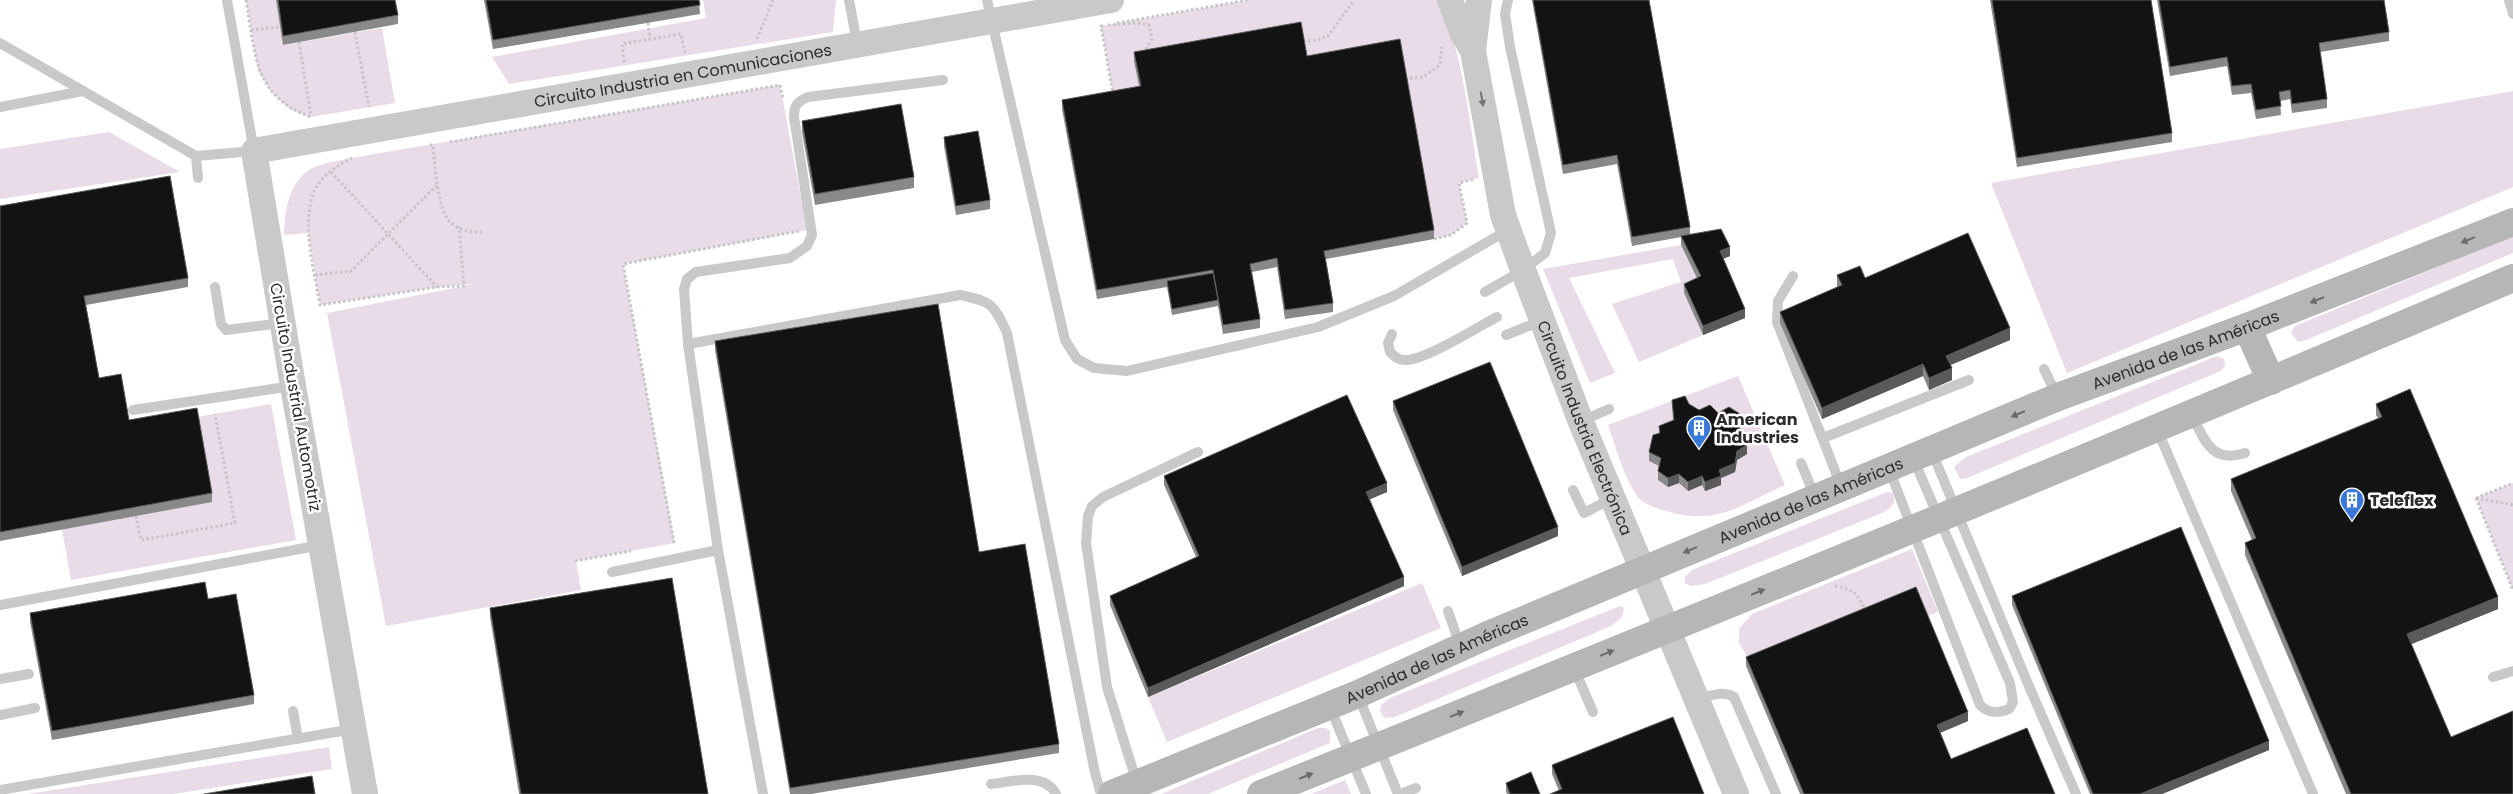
<svg xmlns="http://www.w3.org/2000/svg" width="2513" height="794" font-family="Poppins,sans-serif">
	<style>
		.green { fill: #e9dbe7 }
		.lines { fill: none; stroke-linecap: round; stroke-linejoin: round }
		.path { stroke: #c6c6c6; stroke-width: 3; stroke-dasharray: 2.5 2.5; stroke-linecap: butt }
		.service { stroke: #c9c9c9; stroke-width: 10 }
		.tertiary { stroke: #c9c9c9; stroke-width: 26 }
		.secondary { stroke: #b6b6b6; stroke-width: 28 }
		.wall { fill: #898989 }
		.shaded-wall { fill: #5a5a5a }
		.building { fill: #131313; stroke: #5a5a5a }
		.oneway { fill: #737373 }
		.oneway2 { fill: #6a6a6a }
		.labels { text-anchor: middle; stroke-width: 5; stroke-linejoin: round; paint-order: stroke }
		.street-label { font-size: 16px; fill: #2c2c2c; stroke: #fff }
		.poi-label { font-size: 16px; font-weight: bold; fill: #2c2c2c; stroke: #fff; text-anchor: start }
	</style>
	<rect width="100%" height="100%" fill="#fff"/>
	<g class="green">
		<path d="M246,0H276L284,45L382,28L395,103L311,117L291,110L271,92L258,71Z"/>
		<path d="M703,0H836L833,32L509,84L492,57L706,18Z"/>
		<path d="M1248,0H1438C1462,46 1470,126 1479,178L1459,183L1467,223L1451,235L1434,239L1407,90L1307,65L1135,60L1141,95L1114,100L1101,26Z"/>
		<path d="M780,85L807,230L623,264L675,543L576,561L581,590L386,626L327,313L475,284L437,287L320,305L308,233L284,235C285,210 289,177 317,166C327,162 340,161 351,158Z"/>
		<path d="M2513,91V187L2067,373L1991,183Z"/>
		<path d="M109,132L180,172L0,199V149Z"/>
		<path d="M2513,236V253L2306,340L2298,342L2291,333L2295,326Z"/>
		<path d="M1681,245L1701,285L1684,293L1703,335L1639,362L1612,304L1681,282L1673,259L1569,278L1615,373L1590,383L1543,269Z"/>
		<path d="M2217,356L2224,359L2225,365L2221,371L2211,375L1967,478L1960,479L1954,467L1966,457Z"/>
		<path d="M1738,376L1785,485C1739,506 1715,527 1663,510C1655,508 1642,503 1637,496C1623,475 1616,448 1608,425Z"/>
		<path d="M271,404L296,540L71,580L62,529L197,417Z"/>
		<path d="M2513,483V590L2476,498Z"/>
		<path d="M1887,492L1892,493C1898,504 1891,508 1882,513L1705,584L1691,586L1685,583V577L1692,570Z"/>
		<path d="M1912,549L1938,612L1925,617L1752,664L1739,643V629L1752,614Z"/>
		<path d="M1422,583L1441,628L1167,742L1148,697Z"/>
		<path d="M1620,606L1624,608L1622,617L1611,626L1395,717L1384,718L1380,711L1381,705L1390,698Z"/>
		<path d="M1318,728H1326L1330,731V743L1208,794H1161Z"/>
		<path d="M329,747L332,769L174,794H28Z"/>
		<path d="M1345,780L1351,794H1311Z"/>
	</g>
	<g class="lines">
		<g class="path">
			<path d="M246,0C255,52 253,97 311,117"/>
			<path d="M648,23L650,40"/>
			<path d="M1117,23L1248,0"/>
			<path d="M1108,25L1138,23L1149,25L1152,39L1144,52"/>
			<path d="M1103,26H1101L1113,94"/>
			<path d="M251,30L281,27"/>
			<path d="M355,32L369,107"/>
			<path d="M757,39L773,0"/>
			<path d="M1303,41L1317,40L1328,36L1354,0"/>
			<path d="M299,42L311,116"/>
			<path d="M624,62L622,44L681,34L685,53"/>
			<path d="M1405,79L1423,77L1440,65L1442,44"/>
			<path d="M450,142L780,85L783,98"/>
			<path d="M430,145H433C435,164 437,207 449,221C457,230 471,233 482,232"/>
			<path d="M352,158C339,164 318,178 313,194C302,227 314,271 320,305L437,287L464,286L459,227"/>
			<path d="M331,172L437,287"/>
			<path d="M1434,239L1451,235L1467,223L1459,183L1475,179"/>
			<path d="M315,275L351,271L438,184"/>
			<path d="M2476,498L2513,590"/>
			<path d="M2476,498L2513,483"/>
			<path d="M2476,498L2513,505"/>
			<path d="M136,516L141,540L235,523L215,414"/>
			<path d="M674,543L623,264L799,231"/>
			<path d="M575,561L631,551"/>
			<path d="M1835,586C1855,589 1857,594 1866,611"/>
		</g>
		<g class="service">
			<path d="M849,0L857,43"/>
			<path d="M987,0L1065,340L1077,359L1094,368L1127,371L1318,327L1394,296L1508,230"/>
			<path d="M2509,0L2513,14"/>
			<path d="M0,43L196,156L254,151L227,0"/>
			<path d="M0,107L83,91"/>
			<path d="M196,156L198,178"/>
			<path d="M1793,276L1778,301L1777,322L1841,486"/>
			<path d="M215,287L221,324L226,330L282,323"/>
			<path d="M1485,292L1523,270L1545,253L1551,233L1510,47L1505,14L1508,0"/>
			<path d="M1392,334L1388,343L1390,352C1394,356 1398,360 1404,360C1422,362 1478,327 1497,317"/>
			<path d="M1506,335L1541,321"/>
			<path d="M688,344L960,295C991,301 994,304 1007,333L1095,773L1101,794"/>
			<path d="M2044,369L2057,396"/>
			<path d="M133,410L292,386"/>
			<path d="M2191,414C2205,440 2211,464 2245,453"/>
			<path d="M1582,421L1609,409"/>
			<path d="M2157,429L2313,794"/>
			<path d="M1823,438L1969,380"/>
			<path d="M1932,452L2031,691L2076,794"/>
			<path d="M1801,463L1815,497"/>
			<path d="M1889,469L1980,705C1989,714 1998,713 2009,709L2013,702L2010,683L1913,458"/>
			<path d="M1573,490L1584,513L1613,498"/>
			<path d="M612,572L718,550"/>
			<path d="M0,605L321,545"/>
			<path d="M1448,611L1460,646"/>
			<path d="M1574,668L1593,712"/>
			<path d="M2493,677L2513,671"/>
			<path d="M0,679L29,674"/>
			<path d="M1358,695L1398,794"/>
			<path d="M1698,699C1709,696 1723,690 1734,697L1776,794"/>
			<path d="M1330,707L1366,794"/>
			<path d="M293,711L298,739"/>
			<path d="M0,715L35,708"/>
			<path d="M1137,783L1107,687L1086,543L1088,516L1092,506L1103,497L1198,452"/>
			<path d="M991,784C1012,782 1044,771 1056,794"/>
			<path d="M0,790L353,729"/>
			<path d="M763,794L718,550L688,344L684,289L687,279L696,272L790,258L807,246L812,235L794,117C794,105 797,102 808,97L943,80"/>
			<path d="M1401,794L1416,788"/>
		</g>
		<g class="tertiary">
			<path id="s1" d="M1450,0L1462,32L1473,51L1503,215L1523,270L1581,422L1736,794"/>
			<path d="M1473,51L1479,0"/>
			<path id="s2" d="M365,794L293,386L254,151L1111,0"/>
		</g>
		<g class="secondary">
			<path d="M2247,327L2271,381"/>
			<path id="s3" d="M1112,794L1358,694L1488,635L2058,397L2247,327L2513,222"/>
			<path d="M1261,794C1680,625 2098,455 2513,278"/>
		</g>
	</g>
	<g class="wall">
		<path d="M276,0H395L398,15V24L283,45Z"/>
		<path d="M484,0H699L700,14L493,49Z"/>
		<path d="M1532,0H1649L1690,227V234L1730,256L1723,259L1745,318L1703,335L1684,293V284L1697,278L1681,245V237L1632,246L1617,164L1563,174Z"/>
		<path d="M1990,0H2151L2172,133V142L2017,167Z"/>
		<path d="M2157,0H2384L2389,32V41L2320,52L2327,99V108L2292,113L2290,99L2280,101L2281,115L2256,119L2251,93L2232,95L2227,66L2170,76Z"/>
		<path d="M1134,52L1307,56L1434,230V239L1326,259L1333,303V312L1285,319L1277,267L1252,272L1260,319V328L1223,334L1218,306L1172,315L1167,287L1097,299L1062,109V100L1139,86L1134,61Z"/>
		<path d="M802,121L914,177V188L815,205L802,132Z"/>
		<path d="M944,137L990,200V209L956,215L944,146Z"/>
		<path d="M0,206L188,278V287L86,305L99,378L129,420L212,493V502L0,541Z"/>
		<path d="M1837,275L1865,278L2010,340L1950,365L1952,380L1929,390L1923,376L1822,419L1780,323V312L1837,287Z"/>
		<path d="M715,341L979,552L1059,744V753L811,794H790L715,350Z"/>
		<path d="M1672,400L1689,404L1699,410L1718,413L1740,423V428L1747,454L1737,460L1735,472L1721,478V485L1705,491L1702,485L1688,491L1679,483L1668,487L1658,480V471L1659,466L1649,461V452L1659,433V426L1673,420Z"/>
		<path d="M1393,401L1558,536L1462,576L1393,410Z"/>
		<path d="M2376,404L2498,609L2411,644L2451,737L2513,794H2346L2245,555V543L2252,540L2231,491V479L2378,418L2376,415Z"/>
		<path d="M1164,476L1387,492L1370,499L1404,586L1148,697L1110,605V596L1196,557L1164,485Z"/>
		<path d="M2012,596L2269,750L2162,794H2090L2012,605Z"/>
		<path d="M208,599L254,695V704L52,740L30,622V613Z"/>
		<path d="M490,608L708,794H519L490,617Z"/>
		<path d="M1746,657L1968,721L1940,733L1951,759L2055,794H1800L1746,666Z"/>
		<path d="M1552,765L1704,794L1559,791L1552,774Z"/>
		<path d="M1506,783L1540,794H1507L1506,792Z"/>
	</g>
	<g class="shaded-wall">
		<path d="M1730,247V256L1720,260V251Z"/>
		<path d="M1745,309V318L1703,335V326Z"/>
		<path d="M2010,328V340L1946,367V356Z"/>
		<path d="M1923,364V376L1822,419V408Z"/>
		<path d="M1952,368V380L1929,390V378Z"/>
		<path d="M1747,445V454L1737,460L1735,472L1721,478V485L1705,491V482L1737,451Z"/>
		<path d="M1679,474V483L1668,487V478Z"/>
		<path d="M1702,476V485L1688,491V482Z"/>
		<path d="M1387,483V492L1366,501V492Z"/>
		<path d="M1558,527V536L1462,576V567Z"/>
		<path d="M1404,577V586L1148,697V688Z"/>
		<path d="M2498,597V609L2407,646V634Z"/>
		<path d="M1968,712V721L1937,734V725Z"/>
		<path d="M2269,741V750L2162,794H2140Z"/>
	</g>
	<g class="building">
		<path d="M278,0H395L398,15L283,36Z"/>
		<path d="M486,0H699L700,5L493,40Z"/>
		<path d="M1533,0H1649L1690,227L1632,237L1617,155L1563,165Z"/>
		<path d="M1992,0H2151L2172,133L2017,158Z"/>
		<path d="M2159,0H2384L2389,32L2319,43L2327,99L2292,104L2290,90L2279,92L2281,106L2256,110L2251,84L2232,86L2227,57L2170,67Z"/>
		<path d="M1301,22L1307,56L1400,39L1434,230L1324,251L1333,303L1285,310L1277,258L1250,264L1260,319L1223,325L1213,270L1097,290L1062,100L1141,86L1134,52Z"/>
		<path d="M901,104L914,177L815,194L802,121Z"/>
		<path d="M978,131L990,200L956,206L944,137Z"/>
		<path d="M170,176L188,278L84,296L99,378L121,374L129,420L197,408L212,493L0,532V206Z"/>
		<path d="M1721,229L1730,247L1720,251L1745,309L1703,326L1684,284L1701,276L1681,236Z"/>
		<path d="M1968,233L2010,328L1946,356L1952,368L1943,372L1929,378L1923,364L1822,408L1780,312L1842,285L1837,275L1860,266L1865,278Z"/>
		<path d="M1213,273L1218,300L1172,309L1167,281Z"/>
		<path d="M938,304L979,552L1025,544L1059,744L790,788L715,341Z"/>
		<path d="M1490,362L1558,527L1462,567L1393,401Z"/>
		<path d="M2410,389L2498,597L2407,634L2451,737L2513,711V794H2351L2245,543L2256,538L2231,479L2382,417L2376,404Z"/>
		<path d="M1347,395L1387,483L1366,492L1404,577L1148,688L1110,596L1199,556L1164,476Z"/>
		<path d="M1685,396L1689,404L1699,410L1710,405L1718,413L1729,407L1740,414L1739,428L1747,434V445L1737,451L1735,463L1719,470L1721,476L1705,482L1702,476L1688,482L1679,474L1668,478L1658,471L1661,458L1649,452L1653,435L1660,433L1659,426L1674,420L1672,400Z"/>
		<path d="M2181,527L2269,741L2140,794H2093L2012,596Z"/>
		<path d="M672,578L708,794H521L490,608Z"/>
		<path d="M205,582L208,599L236,594L254,695L52,731L30,613Z"/>
		<path d="M1916,587L1968,712L1937,725L1951,759L2027,728L2055,794H1804L1746,657Z"/>
		<path d="M1673,717L1704,794H1550L1562,789L1552,765Z"/>
		<path d="M1531,772L1540,794H1510L1506,783Z"/>
		<path d="M312,776L315,794H204Z"/>
	</g>
	<defs><path id="oneway-solid" d="M-6-.8H1V-3.2L6.5 0L1 3.2V.8H-6Z" transform="scale(1.25)"/></defs>
	<use class="oneway" href="#oneway-solid" transform="translate(1482 99) rotate(80)"/>
	<g class="oneway2">
		<use href="#oneway-solid" transform="translate(2468 240) rotate(158)"/>
		<use href="#oneway-solid" transform="translate(2317 300) rotate(158)"/>
		<use href="#oneway-solid" transform="translate(2018 414) rotate(157)"/>
		<use href="#oneway-solid" transform="translate(1690 550) rotate(158)"/>
		<use href="#oneway-solid" transform="translate(1758 592) rotate(-22)"/>
		<use href="#oneway-solid" transform="translate(1607 653) rotate(-22)"/>
		<use href="#oneway-solid" transform="translate(1457 714) rotate(-22)"/>
		<use href="#oneway-solid" transform="translate(1306 776) rotate(-22)"/>
	</g>
	<defs>
		<symbol id="building-pin" viewBox="-11 -11 22 30"><path d="M0 17L-7.5 6A9.5 9.5 0 1 1 7.5 6Z" fill="#3978d9" stroke="#fff"/><path d="M-4-6H4V6H1V3H-1V6H-4ZM-2.5-4.3h1.7v1.8h-1.7ZM.8-4.3h1.7v1.8H.8ZM-2.5-1h1.7V.8h-1.7ZM.8-1h1.7V.8H.8Z" fill="#fff"/></symbol>
	</defs>
	<g fill-rule="evenodd">
		<use href="#building-pin" x="1685" y="414" width="28" height="38"/>
		<use href="#building-pin" x="2338" y="486" width="28" height="38"/>
	</g>
	<g class="labels">
		<g class="street-label">
			<text dy="6" stroke="none"><textPath href="#s2" startOffset="1088">Circuito Industria en Comunicaciones</textPath></text>
			<text dy="6" stroke="none"><textPath href="#s3" startOffset="1162">Avenida de las Américas</textPath></text>
			<text transform="translate(296 397) rotate(80)" y="6">Circuito Industrial Automotriz</text>
			<text dy="6" stroke="none"><textPath href="#s1" startOffset="451">Circuito Industria Electrónica</textPath></text>
			<text dy="6" stroke="none"><textPath href="#s3" startOffset="758">Avenida de las Américas</textPath></text>
			<text dy="6" stroke="none"><textPath href="#s3" startOffset="352">Avenida de las Américas</textPath></text>
		</g>
		<g class="poi-label">
			<text x="1716" y="425">American<tspan x="1716" dy="18">Industries</tspan></text>
			<text x="2370" y="506">Teleflex</text>
		</g>
	</g>
</svg>
